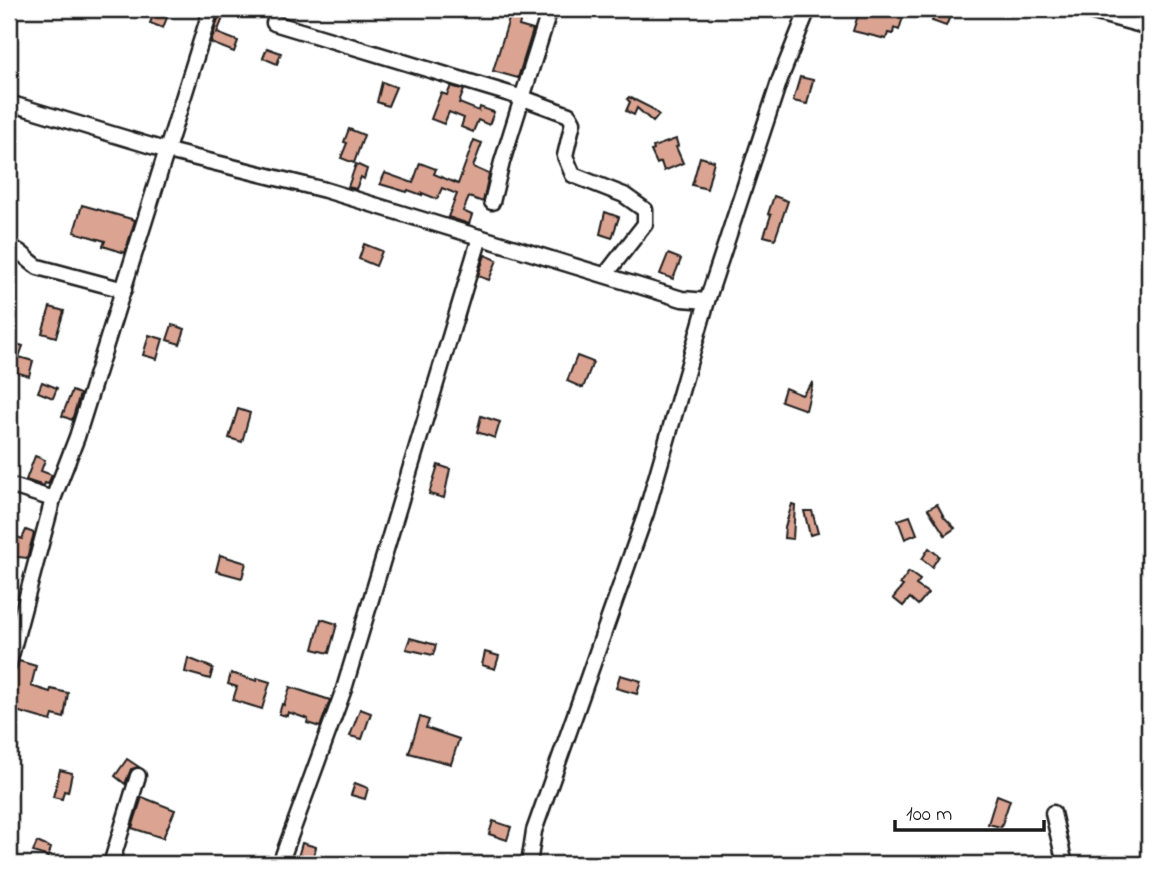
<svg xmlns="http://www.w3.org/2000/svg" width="1158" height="873" font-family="'Indie Flower',sans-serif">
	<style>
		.building { fill: #daa392; stroke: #1c1c1c; stroke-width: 2 }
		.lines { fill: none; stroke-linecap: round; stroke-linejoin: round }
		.minor-casing { stroke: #1c1c1c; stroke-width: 19 }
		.minor { stroke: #fff; stroke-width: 14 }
	</style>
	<rect width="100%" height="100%" fill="#fff"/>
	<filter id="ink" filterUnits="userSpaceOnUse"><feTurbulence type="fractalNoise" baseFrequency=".0143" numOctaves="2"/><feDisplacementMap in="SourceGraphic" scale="14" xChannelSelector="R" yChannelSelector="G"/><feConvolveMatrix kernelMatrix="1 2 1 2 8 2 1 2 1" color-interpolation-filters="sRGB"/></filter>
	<g filter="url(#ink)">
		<g class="building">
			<path d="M156,9L169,12L163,28L150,23Z"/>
			<path d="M512,9H523L519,26L533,30L518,78L493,71Z"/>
			<path d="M860,9H886L904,14L899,30L894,28L893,34L888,33L886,39L853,31Z"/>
			<path d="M937,9H953L946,26L932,21Z"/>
			<path d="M220,12L225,13L217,33L238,41L234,52L211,43Z"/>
			<path d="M267,48L281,53L277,64L263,58Z"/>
			<path d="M800,77L813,80L807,104L793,101Z"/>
			<path d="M382,82L396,87L388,106L377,102Z"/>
			<path d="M451,86L464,90L459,103L479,111L480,107L494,112L489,125L478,120L473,132L461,127L464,118L449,112L444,124L431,119L441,93L447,95Z"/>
			<path d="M629,97L651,108L659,115L653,122L637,108L634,115L626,111L630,102L627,99Z"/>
			<path d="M349,129L364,135L354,163L341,158L347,143L344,142Z"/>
			<path d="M676,139L678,146L676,147L683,163L664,171L661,162L657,164L651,151L654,150L653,147Z"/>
			<path d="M474,140L482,143L473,167L489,174L483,202L469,197L463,211L472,215L469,224L448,217L457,194L442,188L437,199L422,193V195L408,190L407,192L380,184L385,173L413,183L420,163L436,169L434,174L458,184Z"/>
			<path d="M700,157L714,161L707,189L692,185Z"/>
			<path d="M356,164L367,169L364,179L361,177L356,189L348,187Z"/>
			<path d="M774,196L788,201L775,239L764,236L771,215L768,214Z"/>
			<path d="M82,205L135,220L125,253L103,246L105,241L74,232Z"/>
			<path d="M605,212L619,217L612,238L600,234Z"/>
			<path d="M364,244L382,251L376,266L359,259Z"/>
			<path d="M668,254L681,259L673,279L660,274Z"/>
			<path d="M485,255L497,260L489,280L478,276Z"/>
			<path d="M50,307L64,311L56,337L42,333Z"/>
			<path d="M172,325L185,329L180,344L167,340Z"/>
			<path d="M149,335L163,339L157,359L143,355Z"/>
			<path d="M9,342L23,346L19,357L33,361L29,376L9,370Z"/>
			<path d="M577,356L593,362L583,388L567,381Z"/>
			<path d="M42,382L57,388L53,398L38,392Z"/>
			<path d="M813,382L806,410L781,401L785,388L802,395Z"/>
			<path d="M72,391L80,394L72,420L62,416Z"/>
			<path d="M238,409L250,413L242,442L229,438Z"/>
			<path d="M481,416L500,422L495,438L477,432Z"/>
			<path d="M35,456L45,460L41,471L52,475L48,484L45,483L44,486L26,480Z"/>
			<path d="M438,465L450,469L444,498L429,494Z"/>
			<path d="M792,504L795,505L793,539L784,538L785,527Z"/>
			<path d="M937,504L944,517L955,528L945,535L928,509Z"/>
			<path d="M804,511H812L818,533L810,535Z"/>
			<path d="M910,516L917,534L905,539L898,520Z"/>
			<path d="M26,530L34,533L27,558L9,556V533L22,539Z"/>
			<path d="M929,548L939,556L932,567L922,559Z"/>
			<path d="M220,555L246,563L242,578L216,571Z"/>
			<path d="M909,572L920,580L916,585L928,593L918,605L910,598L903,606L893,598L903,586L900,584Z"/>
			<path d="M321,619L337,624L329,653L313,649Z"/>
			<path d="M410,638L436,645L433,655L406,649Z"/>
			<path d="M485,652L499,656L495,669L482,665Z"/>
			<path d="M188,658L213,668L210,679L185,672Z"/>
			<path d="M19,661L36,666L31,686L50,692L51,689L68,693L64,718L53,715L51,721L9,709V691L13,672L16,670Z"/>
			<path d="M231,673L257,681V678L270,682L262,709L233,700L237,687L228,684Z"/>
			<path d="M620,675L641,681L637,694L616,688Z"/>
			<path d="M290,687L330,700L320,727L307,723L308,719L288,712L287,716L279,714L282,704L284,705Z"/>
			<path d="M360,709L371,713L362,739L350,736Z"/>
			<path d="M420,717L429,720L426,728L459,739L451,764L409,753Z"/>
			<path d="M127,759L139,767L131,769L125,784L115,776Z"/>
			<path d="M60,770L72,773L68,792L64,791L62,799L53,797Z"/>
			<path d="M355,783L368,788L365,799L351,795Z"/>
			<path d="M997,795L1010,800L1001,827L988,824Z"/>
			<path d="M142,797L175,810L163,838L132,828Z"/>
			<path d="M493,821L511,827L507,840L489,834Z"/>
			<path d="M37,842L51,848L48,857L33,852Z"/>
			<path d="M302,843L316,847L312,864H296Z"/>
		</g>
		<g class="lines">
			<defs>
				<g id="minor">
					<path d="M1082,9L1149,27"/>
					<path d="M274,23L523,98L569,115L573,122L565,156L573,175L624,195L645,210V224L606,274"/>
					<path d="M9,103L168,151L325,190L682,299L707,301"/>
					<path d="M492,202L502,162L550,9"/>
					<path d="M9,247C21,250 27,260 38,267L124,290"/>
					<path d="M9,485L53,499"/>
					<path d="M9,663L53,499L77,437L211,9"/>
					<path d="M1053,813L1065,864"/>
					<path d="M111,864L138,776"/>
					<path d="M280,864L344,689L480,237"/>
					<path d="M529,864L534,831L646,513L707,301L780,79L808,9"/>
				</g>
			</defs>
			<use href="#minor" class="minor-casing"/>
			<use href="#minor" class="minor"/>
		</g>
	</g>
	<rect width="1158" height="873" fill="none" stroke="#fff" stroke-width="35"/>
	<rect x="18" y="18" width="1123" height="838" fill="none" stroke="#1c1c1c" stroke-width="2.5" filter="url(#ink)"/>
	<path d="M895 820v10h149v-10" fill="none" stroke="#1c1c1c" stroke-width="3.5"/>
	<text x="906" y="820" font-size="21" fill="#1c1c1c" stroke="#ffffff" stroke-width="5" paint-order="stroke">100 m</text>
</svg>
